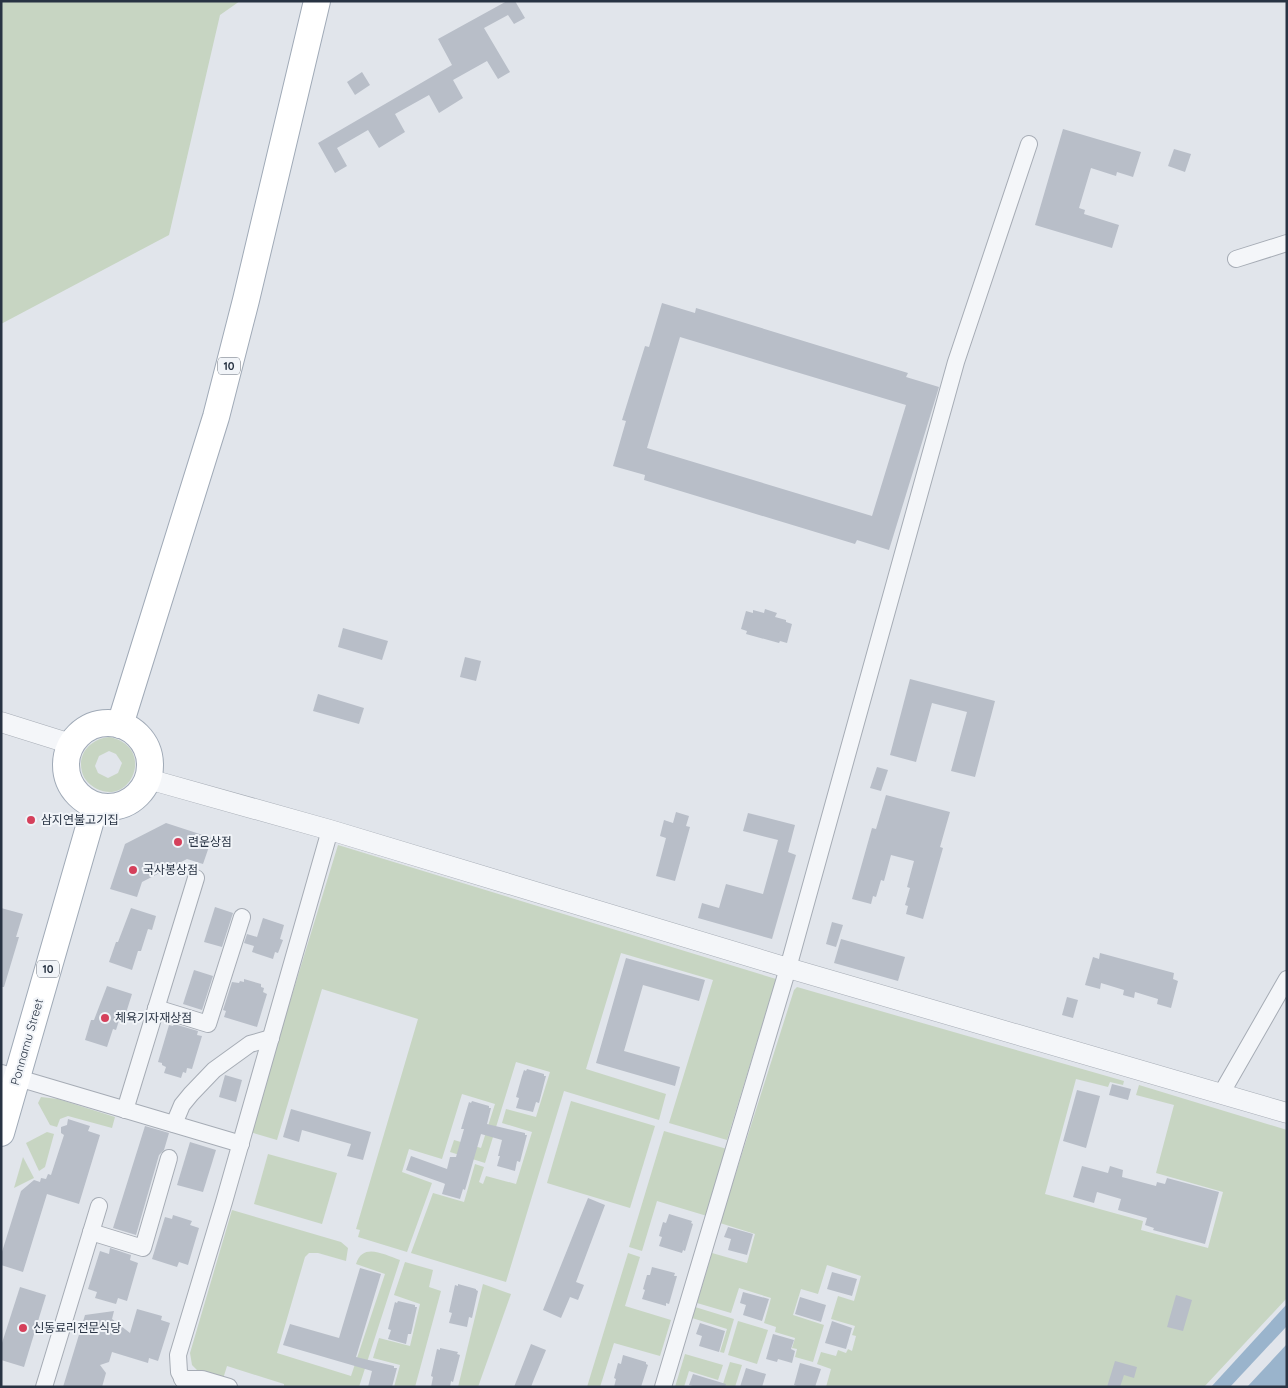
<svg xmlns="http://www.w3.org/2000/svg" width="1288" height="1388" font-family="Quicksand,'Noto Sans KR',sans-serif">
	<style>
		.green { fill: #c7d5c2; fill-rule: evenodd }
		.water { fill: #9ab4cc }
		.building { fill: #b8bec8; fill-rule: evenodd }
		.lines { fill: none; stroke-linecap: round; stroke-linejoin: round }
		.minor-casing { stroke: #a6acb5; stroke-width: 18 }
		.tertiary-casing { stroke: #a6acb5; stroke-width: 21 }
		.primary-casing { stroke: #a0aab7; stroke-width: 28 }
		.minor { stroke: #f4f6f9; stroke-width: 16 }
		.tertiary { stroke: #f4f6f9; stroke-width: 20 }
		.primary { stroke: #fff; stroke-width: 26 }
		.poi-dot { fill: #d5405b; stroke: #f1f4f8; stroke-width: 2 }
		.labels { text-anchor: middle; stroke-width: 4; stroke-linejoin: round; paint-order: stroke }
		.shield { fill: #f1f4f8; stroke: #646d79; stroke-width: 1 }
		.shield-label { font-size: 11px; font-weight: bold; fill: #283343 }
		.poi-label { font-size: 12px; fill: #283343; stroke: #f1f4f8; text-anchor: start }
		.street-label { font-size: 12px; fill: #283343; stroke: #f1f4f8 }
	</style>
	<rect width="100%" height="100%" fill="#e1e5eb"/>
	<g class="green">
		<path d="M1,1H240L220,15L169,235L1,324Z"/>
		<path d="M109,737C156,746 132,806 97,789C90,785 84,780 82,772C77,753 91,739 109,737ZM109,751L116,754L122,763L118,773L108,778L98,773L95,766L99,756Z"/>
		<path d="M338,845L776,979L727,1140L669,1123L713,980L621,953L586,1069L666,1094L659,1120L564,1091L506,1282L411,1253L433,1193L464,1202L475,1164L484,1167L479,1182L483,1184L486,1176L516,1184L532,1132L502,1123L506,1109L536,1117L550,1072L516,1062L485,1163L450,1152L454,1140L481,1148L495,1104L462,1094L442,1159L409,1149L402,1172L432,1183L407,1252L358,1237L360,1230L356,1229L418,1019L322,989L277,1140L250,1132Z"/>
		<path d="M797,987L1124,1081L1123,1085L1110,1082L1108,1087L1076,1079L1045,1194L1143,1221L1141,1230L1208,1248L1223,1192L1156,1173L1174,1105L1136,1095L1139,1085L1287,1130V1298L1204,1387H826L831,1369L817,1364L821,1352L836,1356L838,1350L846,1353L848,1349L852,1351L856,1336L852,1335L855,1326L831,1319L838,1296L854,1301L861,1276L827,1265L818,1294L801,1289L793,1315L824,1325L813,1362L795,1357L797,1349L792,1348L795,1338L775,1332L776,1327L764,1323L771,1298L739,1288L731,1313L697,1303L712,1253L747,1263L755,1234L720,1223L794,990Z"/>
		<path d="M41,1097L58,1099L115,1117L112,1128L68,1116L60,1119L57,1127L50,1125L38,1103Z"/>
		<path d="M571,1101L655,1126L630,1208L547,1183Z"/>
		<path d="M664,1131L727,1149L707,1216L657,1201L642,1251L629,1247Z"/>
		<path d="M47,1132L54,1134L45,1167L39,1171L26,1143Z"/>
		<path d="M268,1154L337,1173L322,1224L254,1204Z"/>
		<path d="M23,1157L34,1178L14,1188Z"/>
		<path d="M232,1210L341,1242L348,1248L346,1261L318,1253H309L305,1257L277,1353L351,1376L385,1274L356,1264C363,1242 384,1255 400,1260L359,1387H284V1384L227,1366L223,1379L199,1372L192,1365L190,1353Z"/>
		<path d="M628,1253L640,1257L625,1306L671,1320L660,1356L614,1343L600,1387H587Z"/>
		<path d="M405,1262L433,1270L429,1287L441,1291L415,1387H394L400,1365L373,1358L379,1338L410,1346L420,1304L394,1295Z"/>
		<path d="M483,1284L511,1294L478,1387H458Z"/>
		<path d="M695,1307L734,1319L724,1353L720,1352L727,1329L692,1318Z"/>
		<path d="M738,1321L768,1330L757,1364L728,1355Z"/>
		<path d="M685,1354L723,1365L718,1380L689,1371L684,1387H675Z"/>
		<path d="M730,1362L742,1365L735,1387H722Z"/>
	</g>
	<g class="water">
		<path d="M1287,1304V1326L1230,1387H1211Z"/>
		<path d="M1287,1344V1387H1247Z"/>
	</g>
	<g class="building">
		<path d="M507,1H515L525,18L514,24L508,15L484,28L510,72L498,79L487,61L453,80L463,98L439,113L429,95L395,114L405,132L379,148L368,130L337,148L347,166L335,173L318,143L452,65L438,39Z"/>
		<path d="M362,72L370,85L355,95L347,82Z"/>
		<path d="M1063,129L1141,152L1133,177L1117,172L1116,176L1091,168L1079,208L1085,210L1084,214L1119,225L1112,248L1035,225Z"/>
		<path d="M1174,149L1191,154L1185,172L1168,166Z"/>
		<path d="M662,303L695,313L696,308L908,373L906,377L939,387L889,550L857,540L855,544L644,480L645,475L613,466L626,421L622,420L645,346L649,347ZM680,337L906,405L872,516L647,448Z"/>
		<path d="M765,609L777,613L775,617L786,620V622L792,624L787,643L780,641L779,643L746,634L747,631L741,629L746,611L753,613V610L764,613Z"/>
		<path d="M343,628L388,641L382,660L338,647Z"/>
		<path d="M465,657L481,661L476,681L460,677Z"/>
		<path d="M910,679L995,701L975,777L951,771L967,712L932,703L916,762L890,755Z"/>
		<path d="M318,694L364,708L359,724L313,711Z"/>
		<path d="M877,767L888,770L881,791L870,788Z"/>
		<path d="M886,795L950,812L940,847L943,848L923,919L906,914L908,906L905,905L910,888L907,887L914,861L891,855L884,881L881,880L876,897L873,896L871,904L852,899L872,828L876,829Z"/>
		<path d="M676,812L689,816L686,826L690,827L675,881L656,876L666,838L660,836L664,820L673,823Z"/>
		<path d="M748,813L795,825L788,852L796,855L772,939L698,918L702,903L719,908L726,884L763,894L778,840L743,831Z"/>
		<path d="M166,823L212,838L203,864L187,859L142,882L137,897L110,889L125,844Z"/>
		<path d="M215,907L233,913L222,947L204,942Z"/>
		<path d="M1,908L23,914L16,937H19L4,987H1Z"/>
		<path d="M131,908L156,916L152,930L148,929L141,951H138L132,970L109,962L116,942H118Z"/>
		<path d="M263,918L284,925L280,939L283,940L278,953L275,952L273,959L252,952L254,946L244,943L247,934L257,937Z"/>
		<path d="M832,922L843,925L836,947L826,944Z"/>
		<path d="M841,939L905,957L898,981L834,963Z"/>
		<path d="M1100,953L1174,973L1173,979L1178,981L1171,1008L1157,1004L1158,999L1135,992L1134,998L1123,995L1124,990L1101,983L1100,989L1085,985L1093,957L1099,959Z"/>
		<path d="M626,958L705,980L699,1001L643,985L624,1051L680,1067L675,1086L596,1063Z"/>
		<path d="M194,970L213,976L202,1010L183,1004Z"/>
		<path d="M244,979L261,984V987L264,988L263,992L267,994L257,1027L224,1017L226,1011L223,1010L232,982L239,983L240,981L244,982Z"/>
		<path d="M107,986L132,994L126,1013L122,1011L116,1030L113,1029L107,1047L85,1040L91,1020H94Z"/>
		<path d="M1067,997L1078,1000L1073,1018L1062,1015Z"/>
		<path d="M174,1024L198,1031L197,1035L202,1036L192,1069L187,1068L186,1073L183,1072L181,1078L164,1073L166,1067L162,1065V1063L158,1062L169,1025L173,1026Z"/>
		<path d="M527,1069L544,1074V1076H546L539,1103L536,1102L533,1112L516,1108L519,1098L516,1097L522,1076L524,1070L526,1071Z"/>
		<path d="M225,1075L242,1080L236,1102L219,1097Z"/>
		<path d="M1112,1084L1131,1089L1128,1100L1109,1095Z"/>
		<path d="M1077,1090L1100,1096L1086,1148L1063,1141Z"/>
		<path d="M472,1101L489,1106V1108H491L487,1124L525,1133V1135H527L520,1162L517,1161L515,1171L497,1166L500,1156H498L502,1140L481,1134L465,1190L463,1189L460,1199L442,1194L445,1184L443,1183L406,1170L411,1156L447,1169L450,1157H456L464,1129H461L469,1102L471,1103Z"/>
		<path d="M291,1109L371,1132L363,1160L347,1156L351,1144L302,1130L299,1142L283,1137Z"/>
		<path d="M68,1119L90,1126L88,1131L100,1135L79,1204L47,1194L23,1272L1,1265V1255L21,1191L34,1180L40,1182L41,1178L46,1179L48,1174L51,1175L64,1135L61,1133V1127L67,1125Z"/>
		<path d="M145,1126L169,1133L164,1150L159,1155L136,1235L113,1228Z"/>
		<path d="M190,1142L216,1150L203,1192L177,1185Z"/>
		<path d="M1082,1166L1108,1173L1110,1166L1123,1170L1122,1177L1156,1186L1157,1182L1165,1184L1167,1178L1219,1192L1205,1244L1153,1230L1154,1228L1145,1225L1147,1218L1118,1210L1121,1199L1097,1192L1094,1203L1073,1197Z"/>
		<path d="M588,1198L605,1205L576,1282L584,1285L578,1300L570,1297L561,1318L543,1310Z"/>
		<path d="M669,1214L692,1221L691,1223L693,1224L685,1251L683,1250L682,1253L659,1246L662,1237L659,1236L663,1222L666,1223Z"/>
		<path d="M173,1215L192,1221L190,1225L199,1228L188,1265L179,1262L177,1267L152,1259L165,1217L172,1219Z"/>
		<path d="M728,1227L753,1234L747,1255L728,1250L731,1239L724,1237Z"/>
		<path d="M110,1248L131,1255L130,1260L138,1263L127,1301L118,1298L116,1304L95,1298L97,1292L88,1289L100,1251L109,1254Z"/>
		<path d="M652,1267L675,1273L674,1276H677L669,1304L666,1303V1306L642,1299L645,1290L643,1289L647,1275H650Z"/>
		<path d="M360,1268L381,1274L356,1357L394,1366V1368H397L392,1387H368L372,1371L283,1345L290,1324L339,1338Z"/>
		<path d="M832,1272L857,1279L852,1296L827,1289Z"/>
		<path d="M458,1284L476,1289V1290L478,1291L472,1318L469,1317L467,1327L449,1323L452,1313L449,1312L455,1285L458,1286Z"/>
		<path d="M20,1287L46,1295L24,1367L1,1360V1346Z"/>
		<path d="M743,1292L769,1299L762,1321L743,1315L746,1305L740,1303Z"/>
		<path d="M1176,1295L1192,1300L1183,1331L1167,1327Z"/>
		<path d="M800,1297L826,1305L821,1322L795,1314Z"/>
		<path d="M398,1301L415,1305V1307H417L411,1334H408L406,1344L388,1339L391,1330L388,1329L395,1302L397,1303Z"/>
		<path d="M137,1309L162,1316L161,1320L170,1323L158,1361L149,1358L148,1363L112,1352L109,1362L100,1365L106,1373L102,1387H63L85,1315L114,1311L112,1319L130,1333Z"/>
		<path d="M832,1321L852,1328L846,1349L825,1343Z"/>
		<path d="M700,1323L725,1331L719,1352L699,1346L702,1336L696,1334Z"/>
		<path d="M773,1334L794,1340L791,1349L795,1351L792,1363L778,1359L777,1362L766,1359Z"/>
		<path d="M531,1344L546,1350L534,1379L531,1387H514Z"/>
		<path d="M440,1348L458,1352L457,1354L460,1355L453,1382L451,1381L450,1387H431L433,1377L431,1376L437,1349L440,1350Z"/>
		<path d="M623,1355L646,1362V1364L648,1365L641,1387H614L616,1379L614,1378L618,1363L621,1364Z"/>
		<path d="M1115,1361L1137,1367L1134,1378L1124,1375L1120,1387H1107Z"/>
		<path d="M800,1363L821,1369L815,1387H800L794,1385Z"/>
		<path d="M746,1368L766,1374L762,1387H740Z"/>
		<path d="M693,1374L726,1384L725,1387H696L689,1385Z"/>
	</g>
	<g class="lines">
		<defs>
			<g id="minor">
				<path d="M1236,259L1287,243"/>
				<path d="M156,1008L208,1024L242,917"/>
				<path d="M1,1073L241,1144"/>
				<path d="M1221,1094L1287,979"/>
				<path d="M125,1110L196,878"/>
				<path d="M174,1124L182,1105L191,1094L214,1070L250,1044L271,1038"/>
				<path d="M91,1232L143,1248L169,1158"/>
				<path d="M182,1379H202L229,1387"/>
				<path d="M44,1387L99,1206"/>
				<path d="M187,1387L179,1372L178,1355L224,1202L330,830"/>
				<path d="M663,1387L788,968L956,362L1029,144"/>
			</g>
			<g id="tertiary">
				<path d="M1,722L71,744"/>
				<path d="M148,779L330,830L788,968L1287,1113"/>
			</g>
			<g id="primary">
				<circle cx="108" cy="765" r="42"/>
				<path d="M120,725L216,417L246,300L317,1"/>
				<path d="M1,1133L95,806"/>
			</g>
		</defs>
		<use href="#minor" class="minor-casing"/>
		<use href="#tertiary" class="tertiary-casing"/>
		<use href="#primary" class="primary-casing"/>
		<use href="#minor" class="minor"/>
		<use href="#tertiary" class="tertiary"/>
		<use href="#primary" class="primary"/>
	</g>
	<g class="poi-dot">
		<circle cx="31" cy="820" r="5"/>
		<circle cx="178" cy="842" r="5"/>
		<circle cx="133" cy="870" r="5"/>
		<circle cx="105" cy="1018" r="5"/>
		<circle cx="23" cy="1328" r="5"/>
	</g>
	<g class="labels">
		<g class="shield">
			<rect x="218" y="357.5" width="22" height="17" rx="4"/>
			<rect x="37" y="960.5" width="22" height="17" rx="4"/>
		</g>
		<g class="shield-label">
			<text x="229" y="370">10</text>
			<text x="48" y="973">10</text>
		</g>
		<g class="poi-label">
			<text x="41" y="824">삼지연불고기집</text>
			<text x="188" y="846">련운상점</text>
			<text x="143" y="874">국사봉상점</text>
			<text x="115" y="1022">체육기자재상점</text>
			<text x="33" y="1332">신동료리전문식당</text>
		</g>
		<g class="street-label">
			<text transform="translate(27 1042) rotate(-74)" y="4">Ponnamu Street</text>
		</g>
	</g>
	<rect width="1288" height="1388" fill="none" stroke="#283343" stroke-width="5"/>
</svg>
